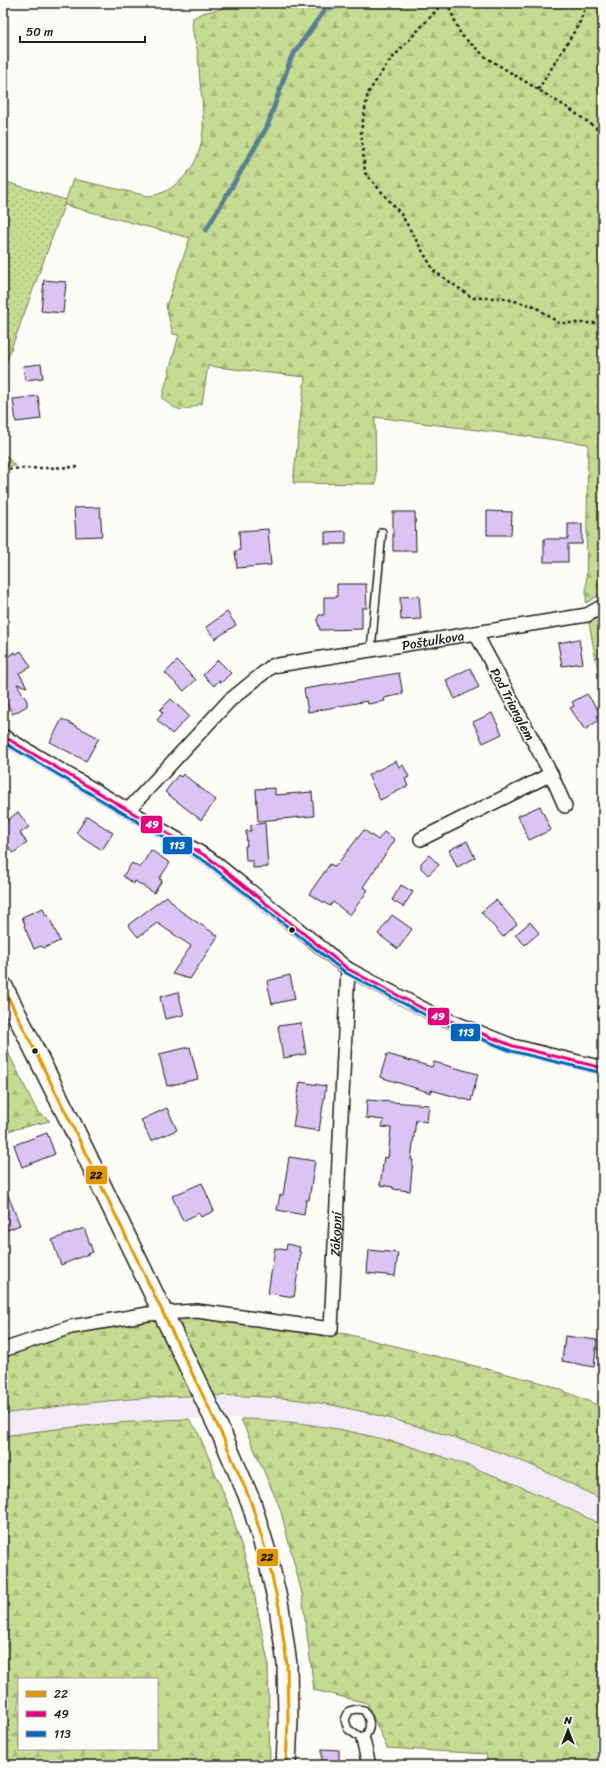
<svg xmlns="http://www.w3.org/2000/svg" width="606" height="1768" font-family="Sriracha,sans-serif">
	<style>
		.built { fill: #f3ebf6 }
		.grass { fill: url(#grass-dots); stroke: #707c56 }
		.forest { fill: url(#forest-firs); stroke: #707c56; fill-rule: evenodd }
		.water { fill: url(#water-ripples); stroke: #598293 }
		.lines { fill: none; stroke-linecap: round; stroke-linejoin: round }
		.stream { stroke: #598293; stroke-width: 5 }
		.building { fill: #dbc4f4; stroke: #1c1c1c }
		.lane-casing { stroke: #1c1c1c; stroke-width: 10 }
		.street-casing { stroke: #1c1c1c; stroke-width: 16 }
		.secondary-casing { stroke: #1c1c1c; stroke-width: 22 }
		.path { stroke: #1c1c1c; stroke-width: 2.5; stroke-dasharray: 3 3; stroke-linecap: butt }
		.lane { stroke: #fdfcf7; stroke-width: 7 }
		.street { stroke: #fdfcf7; stroke-width: 13 }
		.secondary { stroke: #fdfcf7; stroke-width: 19 }
		.bus-1-casing { stroke: #fdfcf7; stroke-width: 6 }
		.bus-2-casing { stroke: #fdfcf7; stroke-width: 6 }
		.bus-3-casing { stroke: #fdfcf7; stroke-width: 6 }
		.bus-1 { stroke: #e19803; stroke-width: 3 }
		.bus-2 { stroke: #e5007d; stroke-width: 3 }
		.bus-3 { stroke: #0065bd; stroke-width: 3 }
		.bus-dot { fill: #1c1c1c; stroke: #fdfcf7; stroke-width: 1.5 }
		.labels { text-anchor: middle; stroke-width: 3.5; stroke-linejoin: round; paint-order: stroke }
		.street-label { font-size: 13px; fill: #1c1c1c; stroke: #fdfcf7 }
		.line-badge { stroke: #fdfcf7; stroke-width: 1.5 }
		.badge-label { font-size: 11px; text-anchor: middle; font-weight: bold; fill: #fff }
		.pale-badge-label { font-size: 11px; text-anchor: middle; font-weight: bold; fill: #111 }
	</style>
	<defs>
		<pattern id="grass-dots" width="8" height="8" patternUnits="userSpaceOnUse"><rect width="8" height="8" fill="#c5db91"/><path d="M2 2h.1M6 6h.1" fill="none" stroke="#a9bb7c" stroke-width="1.8" stroke-linecap="round"/></pattern>
		<pattern id="forest-firs" width="22" height="20" patternUnits="userSpaceOnUse"><rect width="22" height="20" fill="#c5db91"/><path d="M5 1l3.5 6h-7zM16 11l3.5 6h-7z" fill="#a9bb7c"/></pattern>
		<pattern id="water-ripples" width="26" height="14" patternUnits="userSpaceOnUse"><rect width="26" height="14" fill="#82c6e3"/><path d="M2 4q2-2 4 0t4 0M15 11q2-2 4 0t4 0" fill="none" stroke="#70aac2"/></pattern>
	</defs>
	<rect width="100%" height="100%" fill="#fdfcf7"/>
	<filter id="ink" filterUnits="userSpaceOnUse"><feTurbulence type="fractalNoise" baseFrequency=".025" numOctaves="2"/><feDisplacementMap in="SourceGraphic" scale="8" xChannelSelector="R" yChannelSelector="G"/><feConvolveMatrix kernelMatrix="1 2 1 2 8 2 1 2 1" color-interpolation-filters="sRGB"/></filter>
	<g filter="url(#ink)">
		<path class="built" d="M213,1396L267,1397L325,1404L391,1418L479,1445L541,1470L603,1500V1526L532,1490L472,1467L385,1440L321,1426L265,1419L213,1418L129,1421L63,1428L3,1436V1414L60,1406L127,1399Z"/>
		<g class="grass">
			<path d="M3,181L66,200L3,371Z"/>
			<path d="M3,452L15,466H3Z"/>
		</g>
		<g class="forest">
			<path d="M235,3H603V593L586,603L588,444L375,417L376,484L293,483L305,377L208,366L202,403C183,412 178,413 162,398L179,335L173,334L166,306L190,238L64,205L73,179L148,196C162,195 171,189 182,179C209,153 204,116 200,82C199,71 199,59 197,48C194,37 191,30 193,18C204,9 222,12 235,3Z"/>
			<path d="M603,615V697L589,623Z"/>
			<path d="M3,1042L37,1111L50,1121L3,1132Z"/>
			<path d="M197,1314L347,1334L547,1384L602,1407L603,1500C583,1490 562,1479 542,1470C508,1454 472,1443 436,1432C381,1415 324,1400 266,1397C179,1392 90,1401 3,1414V1357L67,1332Z"/>
			<path d="M189,1419L197,1430L230,1508L251,1578L268,1662L270,1765H3V1436C65,1427 126,1421 189,1419ZM19,1679H157V1749H19Z"/>
			<path d="M241,1419C365,1421 494,1469 603,1526V1765H488L486,1754L387,1748L367,1703L314,1690L302,1594L280,1508Z"/>
		</g>
		<path class="water" d="M311,3H344C331,14 324,13 311,3Z"/>
		<g class="lines">
			<path class="stream" d="M206,230L267,127L291,58L324,11"/>
		</g>
		<g class="building">
			<path d="M44,280L66,282L63,313L41,311Z"/>
			<path d="M41,364L43,378L25,380L23,366Z"/>
			<path d="M38,396L41,419L16,422L13,399Z"/>
			<path d="M100,507L102,536L76,537L74,508Z"/>
			<path d="M487,511L512,512L511,535H487Z"/>
			<path d="M393,512H415L416,551H393Z"/>
			<path d="M568,524H582V544H568V562H544V539H568Z"/>
			<path d="M268,529L271,565L237,568L235,551L240,550L239,531Z"/>
			<path d="M346,531V544H325V532Z"/>
			<path d="M337,584H366L367,608H362V629L320,630L317,620L319,615H324V597H337Z"/>
			<path d="M419,596L421,619L401,620L400,597Z"/>
			<path d="M227,612L236,625L215,639L206,627Z"/>
			<path d="M579,639L583,663L562,666L558,643Z"/>
			<path d="M21,651L31,667L19,673L27,687L17,684L27,701V706L13,714L3,698V659L15,652L16,654Z"/>
			<path d="M218,660L231,673L221,683L219,680L214,686L203,675Z"/>
			<path d="M177,661L196,680L184,691L165,673Z"/>
			<path d="M470,668L479,687L455,699L446,680Z"/>
			<path d="M399,673L403,694L384,698L385,701L368,704L367,701L308,712L304,689Z"/>
			<path d="M587,694L603,717L585,730L570,708L574,706L572,702Z"/>
			<path d="M171,699L189,716L172,734L157,720L163,713L160,710Z"/>
			<path d="M492,713L502,734L483,743L473,722Z"/>
			<path d="M62,719L99,738L86,761L50,742Z"/>
			<path d="M396,761L399,767L403,765L409,777L405,779L408,786L380,800L368,775Z"/>
			<path d="M183,774L216,800L201,820L165,792L178,775L181,777Z"/>
			<path d="M275,788V795L312,792L314,816L258,821L256,789Z"/>
			<path d="M540,806L551,830L529,840L518,816Z"/>
			<path d="M18,812L29,827L20,833L27,843L13,853L3,840V824Z"/>
			<path d="M87,816L113,833L102,850L76,833Z"/>
			<path d="M265,823L268,867L253,868V861H246L245,846H247L246,831H251V825Z"/>
			<path d="M364,830L378,840L384,832L395,840L363,887L368,890L350,915L333,902L330,906L309,894L330,864L335,867Z"/>
			<path d="M467,841L475,858L457,867L449,850Z"/>
			<path d="M151,850L170,863L159,879L162,880L154,893L135,881L134,884L123,876L132,863L140,868Z"/>
			<path d="M429,855L439,865L428,875L421,868V863Z"/>
			<path d="M401,885L413,892L403,907L392,900Z"/>
			<path d="M167,896L179,910L218,936L190,979L172,974L191,946L157,923L138,937L128,925Z"/>
			<path d="M496,900L517,924L503,937L481,912Z"/>
			<path d="M43,908L46,916L48,915L60,941L44,948L41,946L34,949L24,926L25,925L22,917Z"/>
			<path d="M392,915L412,929L398,949L378,934Z"/>
			<path d="M530,922L539,933L525,945L515,935Z"/>
			<path d="M290,975L295,999L272,1004L267,981Z"/>
			<path d="M178,992L184,1015L165,1019L160,997Z"/>
			<path d="M301,1023L306,1054L283,1058L278,1026Z"/>
			<path d="M190,1047L198,1079L167,1086L159,1054Z"/>
			<path d="M387,1054L432,1067L434,1062L478,1074L471,1101L431,1090V1093L380,1077Z"/>
			<path d="M300,1082L326,1086L319,1131L293,1127Z"/>
			<path d="M367,1100L429,1105L427,1122L416,1120L411,1160H413L410,1191L393,1189V1187L380,1185L384,1157L388,1158L391,1128L382,1127L384,1120L366,1118Z"/>
			<path d="M167,1108L177,1130L151,1141L141,1120Z"/>
			<path d="M47,1133L55,1154L22,1167L14,1145Z"/>
			<path d="M289,1157L315,1161L309,1200H306L304,1215L277,1210L280,1195H283Z"/>
			<path d="M3,1183L20,1225L3,1232Z"/>
			<path d="M202,1183L214,1211L201,1217L199,1213L183,1221L172,1196Z"/>
			<path d="M84,1228L93,1252L61,1265L52,1240Z"/>
			<path d="M287,1244L300,1247L299,1252H301L294,1297L268,1293L275,1248L286,1250Z"/>
			<path d="M369,1250L398,1253L395,1276L367,1273Z"/>
			<path d="M565,1336L597,1340L594,1367L562,1361Z"/>
			<path d="M322,1749L339,1750V1765H322Z"/>
		</g>
		<g class="lines">
			<defs>
				<g id="lane">
					<path d="M371,650L382,532"/>
					<path d="M356,1709L364,1710C372,1722 371,1729 363,1740L348,1729L345,1720L349,1711Z"/>
				</g>
				<g id="street">
					<path d="M3,736L209,858L348,969L433,1014L513,1046L603,1068"/>
					<path d="M551,774L565,806"/>
					<path id="s1" d="M128,810L229,701L272,666L587,615L603,606"/>
					<path d="M421,839L551,774L476,634"/>
					<path id="s2" d="M3,1350L71,1327L148,1314L197,1311L331,1329L348,969"/>
					<path d="M363,1740L369,1765"/>
				</g>
				<path id="secondary" d="M3,987L71,1123L223,1437L251,1502L267,1555L279,1607L287,1664L288,1720L286,1765"/>
			</defs>
			<use href="#lane" class="lane-casing"/>
			<use href="#street" class="street-casing"/>
			<use href="#secondary" class="secondary-casing"/>
			<g class="path">
				<path d="M443,3L387,64L368,93L361,131L365,173L401,214L434,271L473,298H503L534,306L559,323H603"/>
				<path d="M447,3L461,35L487,58L568,108L603,133"/>
				<path d="M538,90L579,24L587,3"/>
				<path d="M3,469L79,467"/>
			</g>
			<use href="#lane" class="lane"/>
			<use href="#street" class="street"/>
			<use href="#secondary" class="secondary"/>
			<defs>
				<path id="bus-1" d="M3,987L71,1123L223,1437L251,1502L267,1555L279,1607L287,1664L288,1720L286,1765"/>
				<path id="bus-2" d="M3,736L209,858L348,969L433,1014L513,1046L603,1068"/>
				<path id="bus-3" d="M3,742L206,862L346,973L431,1018L511,1051L602,1073"/>
			</defs>
			<use href="#bus-1" class="bus-1-casing"/>
			<use href="#bus-2" class="bus-2-casing"/>
			<use href="#bus-3" class="bus-3-casing"/>
			<use href="#bus-1" class="bus-1"/>
			<use href="#bus-2" class="bus-2"/>
			<use href="#bus-3" class="bus-3"/>
		</g>
	</g>
	<g class="bus-dot">
		<circle cx="292" cy="930" r="3.5"/>
		<circle cx="35" cy="1051" r="3.5"/>
	</g>
	<g class="labels">
		<g class="street-label">
			<text dy="5" stroke="none"><textPath href="#s1" startOffset="367">Poštulkova</textPath></text>
			<text transform="translate(513 704) rotate(62)" y="5">Pod Trianglem</text>
			<text dy="5" stroke="none"><textPath href="#s2" startOffset="429">Zákopní</textPath></text>
		</g>
	</g>
	<g class="line-badge">
		<rect x="140" y="815" width="23" height="19" rx="4" fill="#e5007d"/>
		<rect x="162" y="836" width="31" height="19" rx="4" fill="#0065bd"/>
		<rect x="427" y="1007" width="23" height="19" rx="4" fill="#e5007d"/>
		<rect x="450" y="1023" width="31" height="19" rx="4" fill="#0065bd"/>
		<rect x="85" y="1165" width="23" height="20" rx="4" fill="#e19803"/>
		<rect x="256" y="1548" width="23" height="19" rx="4" fill="#e19803"/>
	</g>
	<g class="badge-label">
		<text x="152" y="828">49</text>
		<text x="177" y="849">113</text>
		<text x="438" y="1020">49</text>
		<text x="466" y="1036">113</text>
	</g>
	<g class="pale-badge-label">
		<text x="96" y="1179">22</text>
		<text x="267" y="1561">22</text>
	</g>
	<rect width="606" height="1768" fill="none" stroke="#fdfcf7" stroke-width="16"/>
	<rect x="8" y="8" width="590" height="1752" fill="none" stroke="#1c1c1c" stroke-width="1.5" filter="url(#ink)"/>
	<rect x="18" y="1678" width="140" height="72" fill="#fdfcf7" stroke="#a3a29f"/>
	<rect x="26" y="1691" width="20" height="6" fill="#e19803" stroke="#a3a29f"/>
	<text x="54" y="1698" font-size="12" fill="#1c1c1c">22</text>
	<rect x="26" y="1711" width="20" height="6" fill="#e5007d" stroke="#a3a29f"/>
	<text x="54" y="1718" font-size="12" fill="#1c1c1c">49</text>
	<rect x="26" y="1731" width="20" height="6" fill="#0065bd" stroke="#a3a29f"/>
	<text x="54" y="1738" font-size="12" fill="#1c1c1c">113</text>
	<g transform="translate(568 1730)" stroke="#fdfcf7" stroke-width="3" paint-order="stroke">
	<path d="M0-3L7 15L0 10L-7 15Z" fill="#1c1c1c"/>
	<text y="-6" font-size="11" font-weight="bold" text-anchor="middle" fill="#1c1c1c">N</text>
	</g>
	<path d="M20 36v6h125v-6" fill="none" stroke="#1c1c1c" stroke-width="2"/>
	<text x="26" y="36" font-size="12" fill="#1c1c1c" stroke="#fdfcf7" stroke-width="3" paint-order="stroke">50 m</text>
</svg>
